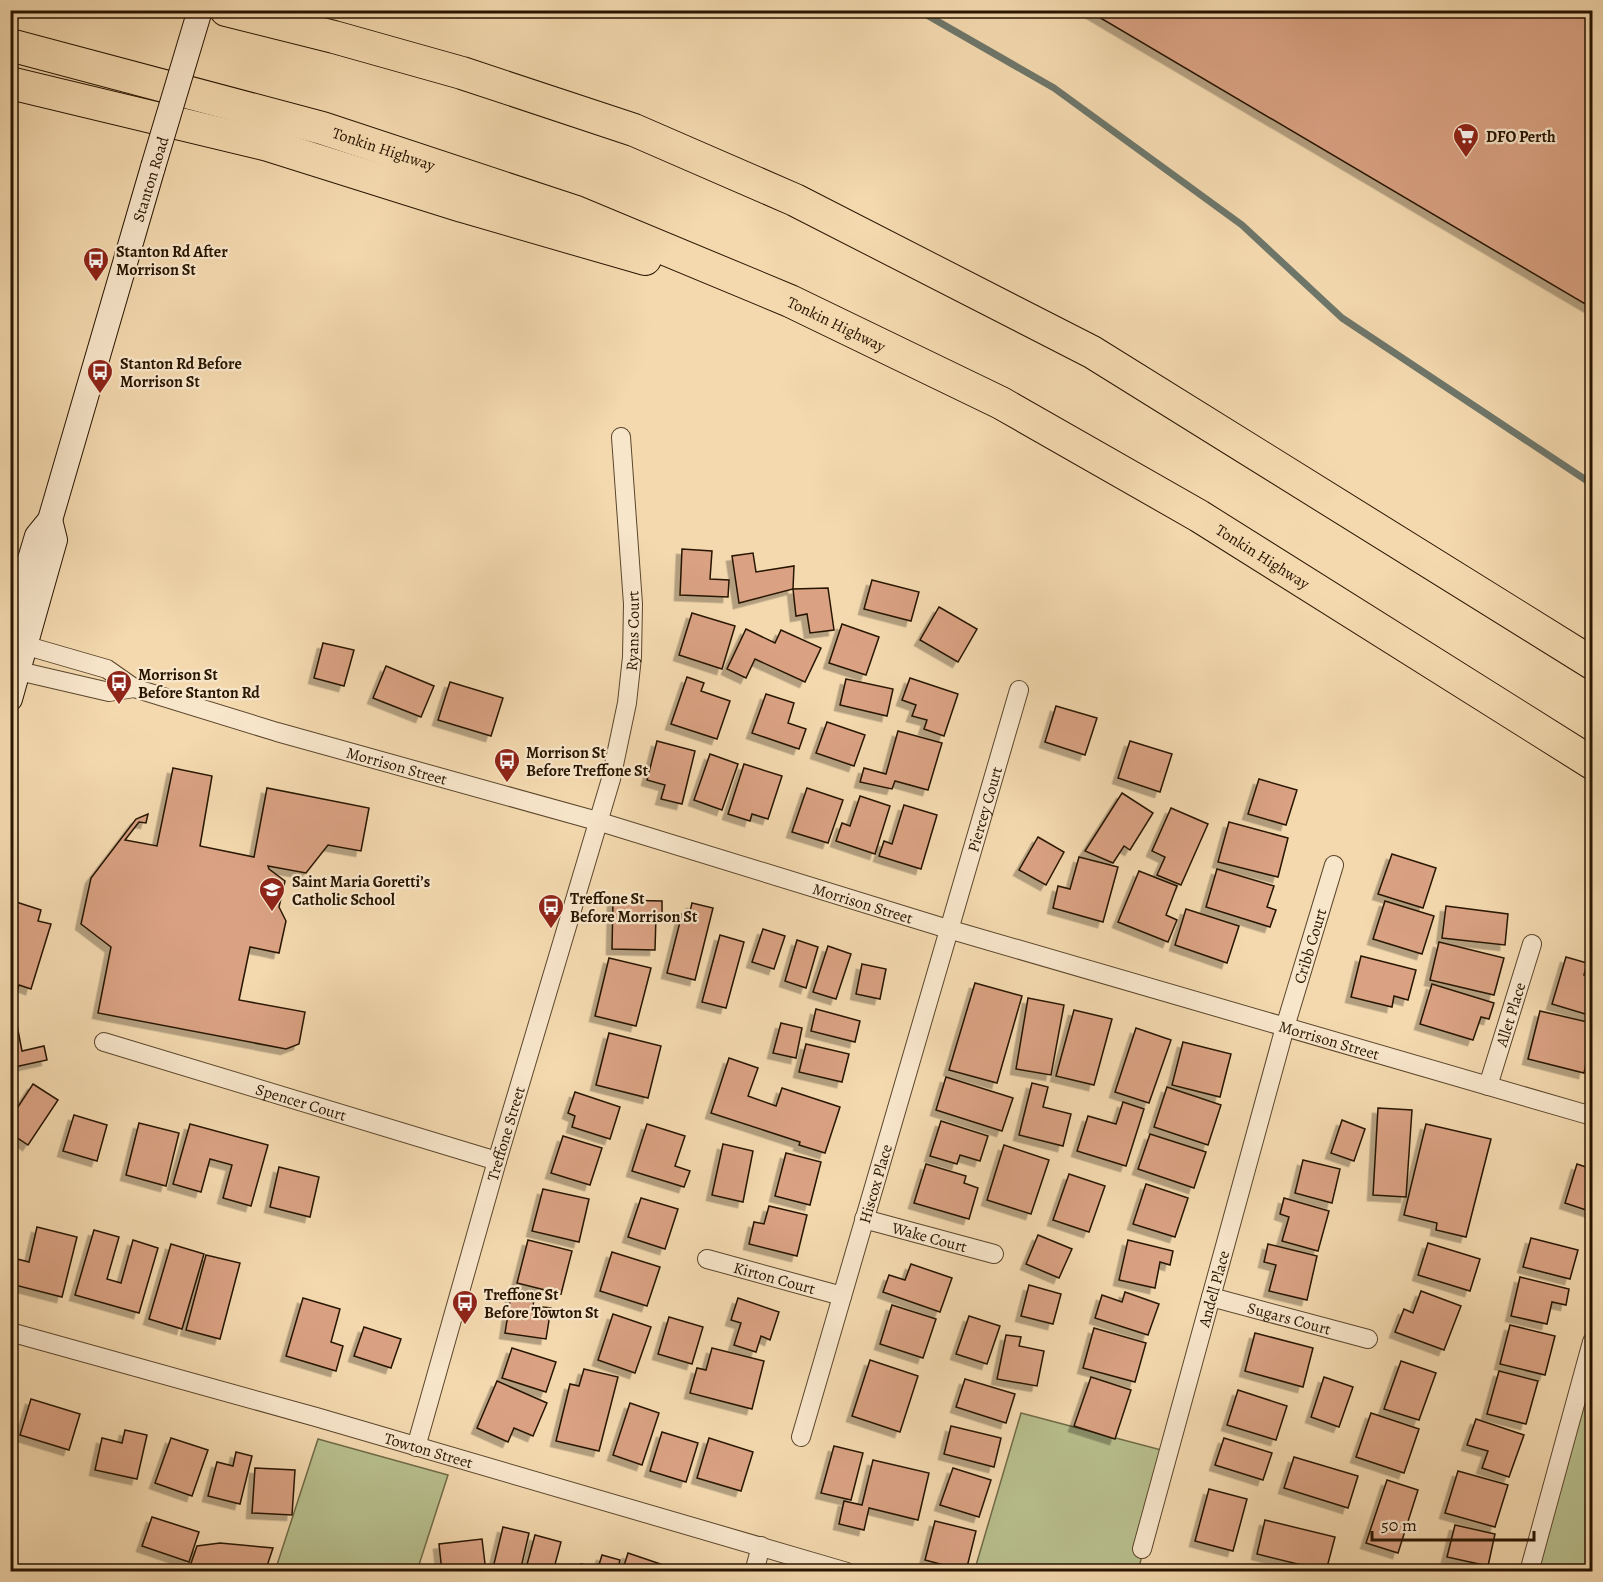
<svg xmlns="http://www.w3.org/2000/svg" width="1603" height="1582" font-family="Alegreya,serif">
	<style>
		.green { fill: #b8c08e; stroke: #706a48; stroke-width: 1.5 }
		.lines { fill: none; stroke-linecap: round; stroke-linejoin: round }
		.stream { stroke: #6e776b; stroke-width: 7 }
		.building { fill: #daa283; stroke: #281501; stroke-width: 1.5; filter: url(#shadow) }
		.street-casing { stroke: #5b462c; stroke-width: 20 }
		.secondary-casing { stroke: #281501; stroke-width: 26 }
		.highway-casing { stroke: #281501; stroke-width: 34 }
		.street { stroke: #f8e6cb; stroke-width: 18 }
		.secondary { stroke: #f8e6cb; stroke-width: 24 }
		.highway { stroke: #f4d9af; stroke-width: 32 }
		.secondary-bridge-casing { stroke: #281501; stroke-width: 26; stroke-linecap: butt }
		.secondary-bridge { stroke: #f8e6cb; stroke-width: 24 }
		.labels { text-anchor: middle; stroke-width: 4.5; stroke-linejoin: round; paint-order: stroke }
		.poi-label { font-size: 16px; font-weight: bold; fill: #281501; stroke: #f8e6cb; text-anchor: start }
		.street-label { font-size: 16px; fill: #281501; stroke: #f8e6cb }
	</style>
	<defs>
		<filter id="shadow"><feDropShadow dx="-5.5" dy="5.5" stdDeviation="0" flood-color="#0004"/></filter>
	</defs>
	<rect width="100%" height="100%" fill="#f4d9af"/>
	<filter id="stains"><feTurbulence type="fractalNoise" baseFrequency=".00333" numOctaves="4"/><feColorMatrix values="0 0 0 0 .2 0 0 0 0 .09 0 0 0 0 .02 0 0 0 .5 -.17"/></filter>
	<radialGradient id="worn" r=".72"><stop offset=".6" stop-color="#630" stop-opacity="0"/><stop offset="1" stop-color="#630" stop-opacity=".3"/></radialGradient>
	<g class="green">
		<path d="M1592,1342V1571H1529Z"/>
		<path d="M1021,1413L1169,1452L1138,1571L974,1572Z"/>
		<path d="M318,1439L448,1475L417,1571H275Z"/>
	</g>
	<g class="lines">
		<path class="stream" d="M918,10L1054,88L1242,225L1342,318L1592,484"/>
	</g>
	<g class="building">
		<path d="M1087,10H1592V308Z"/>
		<path d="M682,549L712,551L710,579L729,580L728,597L680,595Z"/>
		<path d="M753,553L756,572L794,566L793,589L739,603L732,556Z"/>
		<path d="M872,580L919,592L911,621L864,609Z"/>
		<path d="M828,588L834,630L810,633L807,614L796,616L793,589Z"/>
		<path d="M939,607L977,629L958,662L920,640Z"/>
		<path d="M692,613L735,626L722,669L679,655Z"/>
		<path d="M842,624L879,637L866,675L829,663Z"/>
		<path d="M746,629L775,643L781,630L821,648L805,682L755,659L746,678L727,669Z"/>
		<path d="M323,643L354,650L344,686L314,678Z"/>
		<path d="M386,666L434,686L421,717L373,698Z"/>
		<path d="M687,677L704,683L701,691L730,701L717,739L671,724Z"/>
		<path d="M910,678L958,694L944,736L924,729L927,720L912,716L916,705L902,700Z"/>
		<path d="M846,679L893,689L887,716L840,705Z"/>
		<path d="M450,682L503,698L491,736L438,720Z"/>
		<path d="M766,694L794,703L788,723L806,729L799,749L752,733Z"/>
		<path d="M1056,706L1097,718L1085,755L1045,742Z"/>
		<path d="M827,722L865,735L854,766L816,753Z"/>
		<path d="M898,731L942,743L928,790L895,781L892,789L860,782L864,768L886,774Z"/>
		<path d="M657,741L695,751L682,804L661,799L665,785L647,780Z"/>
		<path d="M1130,741L1172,754L1160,792L1118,778Z"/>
		<path d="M710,754L738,764L722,810L694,800Z"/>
		<path d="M744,764L782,776L768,819L752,814L750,821L728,814Z"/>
		<path d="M173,768L212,776L200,846L254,857L267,788L369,808L361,851L328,845L306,873L268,866L269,869L285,881L279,907L286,921L279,953L250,947L239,1000L305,1012L299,1044L286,1049L98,1013L111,947L81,924L91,878L136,819L148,814L146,823L139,822L125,840L157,846Z"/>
		<path d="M1259,779L1297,790L1286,825L1248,814Z"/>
		<path d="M807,788L843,800L828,843L792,832Z"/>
		<path d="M1122,793L1153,813L1130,850L1124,846L1113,863L1085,851Z"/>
		<path d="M860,796L890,806L875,854L836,841L842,823L850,826Z"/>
		<path d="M904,805L937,815L921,869L879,856L884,841L892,844Z"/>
		<path d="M1171,808L1208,824L1181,885L1157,875L1165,857L1152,851Z"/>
		<path d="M1229,822L1288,838L1278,877L1218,862Z"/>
		<path d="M1038,837L1064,852L1046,885L1019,870Z"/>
		<path d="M1392,854L1436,868L1423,908L1378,894Z"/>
		<path d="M1079,857L1118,867L1103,922L1053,908L1058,886L1070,889Z"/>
		<path d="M1217,869L1274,886L1267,907L1276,910L1270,927L1206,907Z"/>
		<path d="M1139,871L1177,886L1166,915L1177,920L1168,942L1118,922Z"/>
		<path d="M10,900L41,910L38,921L51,924L31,989L19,985L15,997L10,996Z"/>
		<path d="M613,900L662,901V916H656L655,950L612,949Z"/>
		<path d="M1385,901L1434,916L1422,954L1373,939Z"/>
		<path d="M692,903L713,908L695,980L667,973L682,914L689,916Z"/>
		<path d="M1446,906L1508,914L1505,945L1442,938Z"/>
		<path d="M1186,909L1239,926L1227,963L1175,945Z"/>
		<path d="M763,929L785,936L774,969L752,962Z"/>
		<path d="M720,935L744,942L726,1008L702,1002Z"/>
		<path d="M797,940L818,947L806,988L785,981Z"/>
		<path d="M1439,942L1504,958L1494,995L1430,980Z"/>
		<path d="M828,946L851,954L836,999L813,992Z"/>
		<path d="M1361,956L1416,970L1408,1000L1394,996L1392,1007L1351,997Z"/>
		<path d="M1566,957L1587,963L1584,975L1592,978V1016L1552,1004Z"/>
		<path d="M609,958L651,968L636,1026L595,1016Z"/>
		<path d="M862,964L886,969L880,999L856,994Z"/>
		<path d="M975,983L1022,996L997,1083L949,1070Z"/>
		<path d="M1432,984L1494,1003L1489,1019L1481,1017L1473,1040L1420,1024Z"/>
		<path d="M1028,998L1064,1005L1051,1075L1016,1069Z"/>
		<path d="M816,1009L860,1021L855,1042L811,1031Z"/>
		<path d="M1074,1010L1112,1019L1094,1085L1056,1076Z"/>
		<path d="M1540,1011L1592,1023V1038L1584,1073L1528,1059Z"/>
		<path d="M15,1015L22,1051L44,1046L47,1060L10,1068V1016Z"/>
		<path d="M781,1023L802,1028L796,1058L773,1053Z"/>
		<path d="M1136,1028L1171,1040L1149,1103L1115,1092Z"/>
		<path d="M609,1033L661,1046L648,1098L596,1085Z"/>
		<path d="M1183,1042L1231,1054L1220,1097L1172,1085Z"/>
		<path d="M806,1044L849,1054L842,1082L799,1072Z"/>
		<path d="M729,1058L758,1068L748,1096L776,1106L782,1088L840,1107L825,1153L799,1145L800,1142L711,1113Z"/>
		<path d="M946,1077L1013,1098L1002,1131L936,1110Z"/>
		<path d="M1032,1083L1048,1087L1043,1107L1071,1114L1063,1146L1019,1135Z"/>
		<path d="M33,1084L58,1100L28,1145L10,1133V1119Z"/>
		<path d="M1167,1087L1221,1105L1208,1145L1154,1127Z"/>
		<path d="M575,1092L620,1107L610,1139L572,1127L575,1116L568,1113Z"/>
		<path d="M1123,1102L1144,1109L1126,1166L1077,1151L1088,1116L1116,1124Z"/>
		<path d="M1378,1108L1412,1110L1406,1197L1373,1195Z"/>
		<path d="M74,1115L107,1125L97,1161L63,1151Z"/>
		<path d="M1342,1120L1365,1129L1354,1161L1331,1153Z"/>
		<path d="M941,1121L988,1136L980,1161L960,1155L957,1164L930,1156Z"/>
		<path d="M139,1123L179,1133L166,1186L126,1175Z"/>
		<path d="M190,1124L268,1145L251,1206L223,1198L232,1165L210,1159L201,1192L173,1184Z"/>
		<path d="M647,1124L685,1136L675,1166L690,1171L684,1187L632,1171Z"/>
		<path d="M1426,1124L1491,1139L1466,1237L1436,1230L1437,1223L1404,1215Z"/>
		<path d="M1150,1134L1206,1152L1194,1188L1138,1169Z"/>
		<path d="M563,1136L602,1148L590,1185L551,1173Z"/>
		<path d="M723,1144L753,1151L743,1202L712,1195Z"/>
		<path d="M1004,1145L1049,1160L1031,1214L987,1200Z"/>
		<path d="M786,1153L821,1162L810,1205L775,1196Z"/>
		<path d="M1303,1160L1340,1169L1332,1203L1295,1193Z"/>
		<path d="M926,1164L966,1176L964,1183L978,1188L969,1219L914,1203Z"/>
		<path d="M1577,1164L1592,1169V1212L1565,1203Z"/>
		<path d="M279,1167L319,1177L310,1217L270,1207Z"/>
		<path d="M1069,1174L1105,1186L1089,1232L1053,1220Z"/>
		<path d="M1146,1184L1188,1198L1175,1237L1133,1224Z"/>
		<path d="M543,1189L589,1199L579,1242L532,1231Z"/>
		<path d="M641,1198L678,1209L665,1249L628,1237Z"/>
		<path d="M1284,1198L1329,1211L1318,1251L1282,1241L1289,1217L1280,1214Z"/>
		<path d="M769,1206L807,1215L797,1256L749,1244L754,1222L764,1224Z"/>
		<path d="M37,1227L77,1237L62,1297L11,1284L17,1259L29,1262Z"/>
		<path d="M94,1230L119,1237L107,1279L121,1283L133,1240L158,1248L139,1313L75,1295Z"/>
		<path d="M1038,1235L1072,1249L1059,1278L1026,1264Z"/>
		<path d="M1531,1238L1578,1250L1570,1279L1523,1267Z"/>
		<path d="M528,1240L572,1251L561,1294L517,1283Z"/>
		<path d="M1128,1240L1173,1251L1170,1265L1160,1262L1155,1288L1119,1280Z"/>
		<path d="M1428,1243L1480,1259L1470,1291L1418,1275Z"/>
		<path d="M171,1244L204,1254L182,1329L149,1319Z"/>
		<path d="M1268,1244L1317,1256L1307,1300L1269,1291L1276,1265L1264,1262Z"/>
		<path d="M612,1252L660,1267L647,1306L600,1291Z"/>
		<path d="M206,1255L240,1263L220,1339L186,1330Z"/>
		<path d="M911,1264L952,1278L940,1312L883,1292L889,1275L905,1280Z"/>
		<path d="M1520,1277L1569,1289L1566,1305L1552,1302L1547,1324L1511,1316Z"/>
		<path d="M1029,1285L1061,1294L1053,1324L1021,1316Z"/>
		<path d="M512,1289L535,1293L533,1306L551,1308L546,1339L505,1333Z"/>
		<path d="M1421,1291L1461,1306L1444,1350L1395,1332L1404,1309L1413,1313Z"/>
		<path d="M1125,1292L1159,1304L1148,1335L1095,1318L1102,1295L1122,1302Z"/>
		<path d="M303,1298L340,1309L331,1342L343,1346L336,1371L286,1356Z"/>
		<path d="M738,1298L779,1312L770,1340L761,1336L756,1352L734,1345L741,1323L731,1320Z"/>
		<path d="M892,1305L936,1319L923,1358L880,1344Z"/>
		<path d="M613,1314L651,1327L635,1373L598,1360Z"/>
		<path d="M969,1316L1000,1326L987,1364L956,1354Z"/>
		<path d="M669,1317L703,1327L692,1364L658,1354Z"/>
		<path d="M1510,1325L1555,1336L1545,1375L1500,1364Z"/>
		<path d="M364,1327L401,1339L391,1368L354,1356Z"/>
		<path d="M1094,1328L1146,1343L1135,1382L1083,1368Z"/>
		<path d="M1255,1333L1313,1348L1303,1387L1245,1371Z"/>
		<path d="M1006,1335L1021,1337L1019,1346L1044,1351L1037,1386L997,1379Z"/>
		<path d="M512,1348L556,1362L546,1392L502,1378Z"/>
		<path d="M712,1348L764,1361L752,1409L690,1393L697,1368L706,1370Z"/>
		<path d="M870,1360L918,1376L900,1432L852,1416Z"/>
		<path d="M1401,1361L1436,1373L1419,1420L1384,1409Z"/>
		<path d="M584,1369L618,1377L599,1451L556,1441L570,1384L579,1386Z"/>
		<path d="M1499,1371L1538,1381L1526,1424L1487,1414Z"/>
		<path d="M1091,1377L1131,1390L1115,1439L1074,1426Z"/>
		<path d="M1324,1377L1353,1387L1339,1427L1311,1417Z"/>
		<path d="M965,1379L1015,1394L1006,1423L956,1407Z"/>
		<path d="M497,1381L547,1403L533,1436L514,1428L508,1442L477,1428Z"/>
		<path d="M1238,1390L1287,1406L1276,1440L1227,1425Z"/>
		<path d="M31,1399L80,1414L69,1450L20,1435Z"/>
		<path d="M630,1403L659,1413L642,1465L613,1455Z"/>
		<path d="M1371,1413L1419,1429L1404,1473L1356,1457Z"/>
		<path d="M1476,1419L1524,1435L1509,1477L1482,1468L1488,1451L1467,1445Z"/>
		<path d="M951,1426L1001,1438L994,1467L944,1454Z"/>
		<path d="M125,1430L147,1435L137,1479L95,1470L102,1438L122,1443Z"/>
		<path d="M662,1432L698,1443L686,1482L650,1471Z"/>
		<path d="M171,1438L208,1450L192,1496L155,1483Z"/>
		<path d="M709,1438L753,1452L741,1491L697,1478Z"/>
		<path d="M1224,1438L1272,1453L1263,1480L1215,1465Z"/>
		<path d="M834,1446L863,1453L851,1500L821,1493Z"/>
		<path d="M236,1452L252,1456L240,1504L208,1496L217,1462L233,1466Z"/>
		<path d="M1294,1457L1358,1476L1348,1508L1284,1488Z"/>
		<path d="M873,1460L929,1473L918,1520L869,1508L864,1530L839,1524L844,1501L862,1505Z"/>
		<path d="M255,1468L295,1470L292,1515L252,1513Z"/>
		<path d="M953,1468L991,1480L979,1517L940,1505Z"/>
		<path d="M1458,1471L1508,1485L1495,1527L1445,1513Z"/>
		<path d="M1387,1480L1418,1490L1398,1553L1366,1543Z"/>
		<path d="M1209,1489L1247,1499L1233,1551L1195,1541Z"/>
		<path d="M152,1517L199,1532L189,1562L142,1546Z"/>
		<path d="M1265,1520L1335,1537L1326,1571L1257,1554Z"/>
		<path d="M935,1521L976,1531L966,1571L925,1560Z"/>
		<path d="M1455,1525L1495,1534L1488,1566L1447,1557Z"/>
		<path d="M503,1527L529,1533L520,1572H492Z"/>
		<path d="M535,1535L561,1542L553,1572H525Z"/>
		<path d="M482,1539L486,1572H442L439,1544Z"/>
		<path d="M220,1543L273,1548L265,1572H188L197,1546Z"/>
		<path d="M628,1553L684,1572H622Z"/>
		<path d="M602,1555L620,1560L617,1572H579L581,1564L598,1568Z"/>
	</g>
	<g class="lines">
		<defs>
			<g id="street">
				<path id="s1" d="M10,641L107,669L134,688L277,732L597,821L948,929L1592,1116"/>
				<path d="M10,669L109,692L134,688"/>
				<path id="s2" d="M104,1042L497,1161"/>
				<path id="s3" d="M1488,1086L1532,944"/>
				<path id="s4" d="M864,1219L994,1254"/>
				<path id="s5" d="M707,1259L842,1296"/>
				<path id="s6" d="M1211,1297L1368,1339"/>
				<path id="s7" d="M10,1332L316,1417L847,1572"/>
				<path id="s8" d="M801,1437L1019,690"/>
				<path id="s9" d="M416,1447L497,1161L611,779L627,703L632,657L633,604L621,437"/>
				<path id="s10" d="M1142,1549L1285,1027L1334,865"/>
				<path d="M754,1572L761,1546"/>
				<path d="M1529,1572L1592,1342"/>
			</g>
			<g id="secondary">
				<path d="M10,626L37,536L50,520L153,167"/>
				<path d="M10,699L55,540L50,520"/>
			</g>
			<g id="highway">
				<path d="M226,10L334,37L462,73L634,130L795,200L1092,352L1592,663"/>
				<path id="s11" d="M10,45L322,128L576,212L790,301L1001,403L1199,516L1592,763"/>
				<path d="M10,83L268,145L462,206L645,259"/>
			</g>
		</defs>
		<use href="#street" class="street-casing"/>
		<use href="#secondary" class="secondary-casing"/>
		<use href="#highway" class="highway-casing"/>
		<use href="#street" class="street"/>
		<use href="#secondary" class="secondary"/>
		<use href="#highway" class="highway"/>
		<defs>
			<path id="secondary-bridge" d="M153,167L200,10"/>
		</defs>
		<use href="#secondary-bridge" class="secondary-bridge-casing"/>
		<use href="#secondary-bridge" class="secondary-bridge"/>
	</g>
	<defs>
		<symbol id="supermarket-pin" viewBox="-11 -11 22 30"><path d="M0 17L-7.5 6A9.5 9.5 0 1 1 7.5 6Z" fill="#8f2418" stroke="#f8e6cb"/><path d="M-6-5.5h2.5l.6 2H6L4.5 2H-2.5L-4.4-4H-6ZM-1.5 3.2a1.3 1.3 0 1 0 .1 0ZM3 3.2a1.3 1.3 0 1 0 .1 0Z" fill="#fff"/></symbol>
		<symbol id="bus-pin" viewBox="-11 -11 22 30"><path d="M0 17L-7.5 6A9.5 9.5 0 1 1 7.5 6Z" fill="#8f2418" stroke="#f8e6cb"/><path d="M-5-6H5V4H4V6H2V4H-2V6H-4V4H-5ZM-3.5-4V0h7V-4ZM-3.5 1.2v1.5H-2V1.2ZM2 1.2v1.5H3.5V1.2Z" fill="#fff"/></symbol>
		<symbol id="school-pin" viewBox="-11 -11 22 30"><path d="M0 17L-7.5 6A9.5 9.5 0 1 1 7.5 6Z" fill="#8f2418" stroke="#f8e6cb"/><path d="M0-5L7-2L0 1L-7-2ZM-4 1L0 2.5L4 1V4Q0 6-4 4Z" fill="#fff"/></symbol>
	</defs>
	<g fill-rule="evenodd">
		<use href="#supermarket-pin" x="1451" y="121" width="30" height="40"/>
		<use href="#bus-pin" x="81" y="245" width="30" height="40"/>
		<use href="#bus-pin" x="85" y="357" width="30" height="40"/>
		<use href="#bus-pin" x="104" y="668" width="30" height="40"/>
		<use href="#bus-pin" x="492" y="746" width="30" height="40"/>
		<use href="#school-pin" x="257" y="875" width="30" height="40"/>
		<use href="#bus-pin" x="536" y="892" width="30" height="40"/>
		<use href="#bus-pin" x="450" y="1288" width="30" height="40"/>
	</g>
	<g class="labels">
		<g class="poi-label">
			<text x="1486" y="142">DFO Perth</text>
			<text x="116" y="257">Stanton Rd After<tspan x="116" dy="18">Morrison St</tspan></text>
			<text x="120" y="369">Stanton Rd Before<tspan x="120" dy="18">Morrison St</tspan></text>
			<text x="138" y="680">Morrison St<tspan x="138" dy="18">Before Stanton Rd</tspan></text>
			<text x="526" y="758">Morrison St<tspan x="526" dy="18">Before Treffone St</tspan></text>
			<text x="292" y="887">Saint Maria Goretti’s<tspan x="292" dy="18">Catholic School</tspan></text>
			<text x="570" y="904">Treffone St<tspan x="570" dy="18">Before Morrison St</tspan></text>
			<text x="484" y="1300">Treffone St<tspan x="484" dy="18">Before Towton St</tspan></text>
		</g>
		<g class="street-label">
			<text dy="6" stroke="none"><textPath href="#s11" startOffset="388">Tonkin Highway</textPath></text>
			<text transform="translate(150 179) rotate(-73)" y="6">Stanton Road</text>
			<text dy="6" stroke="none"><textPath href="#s11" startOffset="874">Tonkin Highway</textPath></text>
			<text dy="6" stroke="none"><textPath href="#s11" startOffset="1360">Tonkin Highway</textPath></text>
			<text dy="6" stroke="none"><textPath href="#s9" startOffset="846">Ryans Court</textPath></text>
			<text dy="6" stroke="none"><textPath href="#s1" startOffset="408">Morrison Street</textPath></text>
			<text dy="6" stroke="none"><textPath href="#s8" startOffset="654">Piercey Court</textPath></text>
			<text dy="6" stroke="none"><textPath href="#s1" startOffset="894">Morrison Street</textPath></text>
			<text dy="6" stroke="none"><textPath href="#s10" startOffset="626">Cribb Court</textPath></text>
			<text dy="6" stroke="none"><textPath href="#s3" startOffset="75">Allet Place</textPath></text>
			<text dy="6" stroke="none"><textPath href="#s1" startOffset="1380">Morrison Street</textPath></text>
			<text dy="6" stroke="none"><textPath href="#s2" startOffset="206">Spencer Court</textPath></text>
			<text dy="6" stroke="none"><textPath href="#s9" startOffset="326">Treffone Street</textPath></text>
			<text dy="6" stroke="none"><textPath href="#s8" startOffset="264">Hiscox Place</textPath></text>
			<text dy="6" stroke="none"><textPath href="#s4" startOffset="68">Wake Court</textPath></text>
			<text dy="6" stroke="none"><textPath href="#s5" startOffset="70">Kirton Court</textPath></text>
			<text dy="6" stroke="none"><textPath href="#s10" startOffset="270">Andell Place</textPath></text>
			<text dy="6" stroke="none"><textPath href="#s6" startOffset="81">Sugars Court</textPath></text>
			<text dy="6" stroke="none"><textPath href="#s7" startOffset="435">Towton Street</textPath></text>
		</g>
	</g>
	<rect width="1603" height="1582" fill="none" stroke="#f4d9af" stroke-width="36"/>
	<rect x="12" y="12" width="1579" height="1558" fill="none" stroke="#281501" stroke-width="3"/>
	<rect x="18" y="18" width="1567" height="1546" fill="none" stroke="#281501" stroke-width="1.5"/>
	<path d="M1372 1531v9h162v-9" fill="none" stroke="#281501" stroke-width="3"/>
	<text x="1381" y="1531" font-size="18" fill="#281501" stroke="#f8e6cb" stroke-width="4.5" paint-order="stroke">50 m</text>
	<rect width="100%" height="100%" filter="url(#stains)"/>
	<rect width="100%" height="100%" fill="url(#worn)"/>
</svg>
